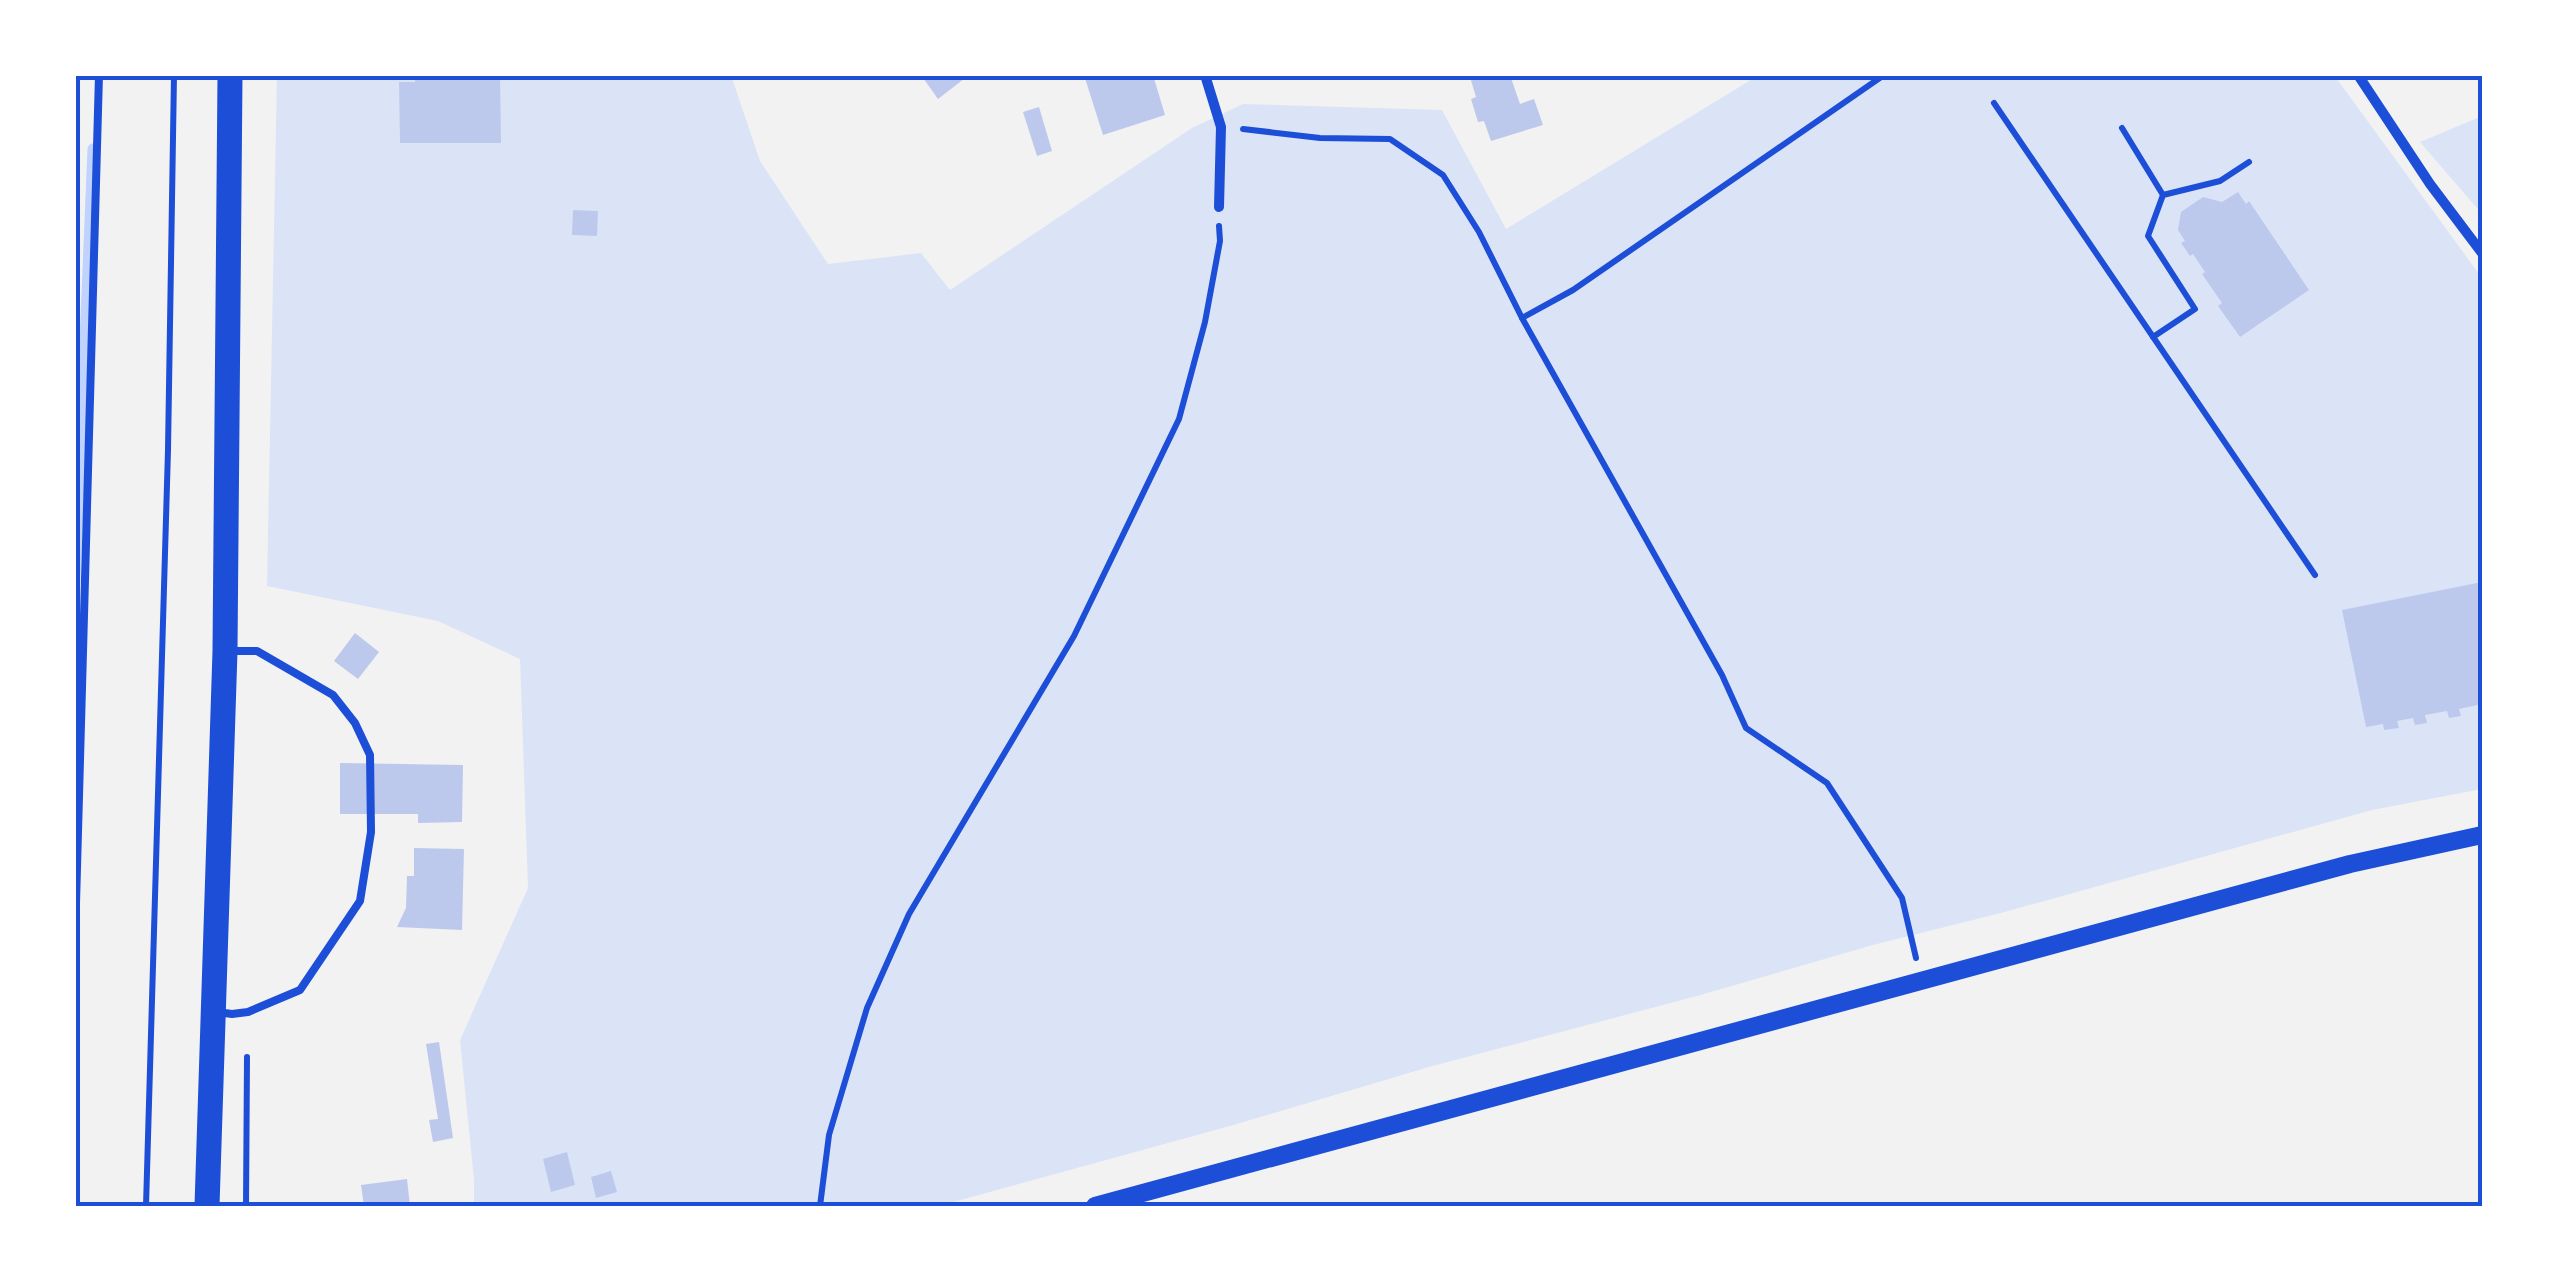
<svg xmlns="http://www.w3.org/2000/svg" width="2557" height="1281" font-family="Jost,sans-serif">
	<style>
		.green { fill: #dbe4f7 }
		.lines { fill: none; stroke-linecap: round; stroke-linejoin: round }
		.stream { stroke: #bfd3fe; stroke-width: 11 }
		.building { fill: #bdc9ec }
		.path { stroke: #1d4ed8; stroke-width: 6 }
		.service { stroke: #1d4ed8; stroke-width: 8 }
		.minor { stroke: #1d4ed8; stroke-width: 10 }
		.tertiary { stroke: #1d4ed8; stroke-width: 18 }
		.primary { stroke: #1d4ed8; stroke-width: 25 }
		.neatline { fill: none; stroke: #1d4ed8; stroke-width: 4 }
	</style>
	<rect width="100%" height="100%" fill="#f2f2f2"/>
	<g class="green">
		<path d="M277,75H731L760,161L828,264L921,253L950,290L1192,128L1243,104L1442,110L1506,229L1759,75H2334L2482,278V789L2372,810L2001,913L1873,945L1697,996L1429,1067L1230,1126L939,1206H474V1180L460,1040L528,888L520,659L438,621L267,586Z"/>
		<path d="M2482,116V214L2420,142Z"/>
	</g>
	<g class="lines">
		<path class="stream" d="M75,582L93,149"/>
	</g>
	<g class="building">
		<path d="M415,75H500L501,143H400L399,82H415Z"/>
		<path d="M921,75H969L938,99Z"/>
		<path d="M1084,75H1153L1165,115L1103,135Z"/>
		<path d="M1475,75H1510L1520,104L1534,99L1543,125L1491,141L1484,121L1478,122L1471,99L1476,97L1470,77Z"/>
		<path d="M1039,107L1052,151L1037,156L1023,112Z"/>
		<path d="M2238,192L2246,204L2249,201L2309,290L2240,337L2218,306L2222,303L2202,274L2205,272L2193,254L2190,256L2181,243L2185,241L2178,230L2181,212L2203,197L2222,202Z"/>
		<path d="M573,210L598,211L597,236L572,235Z"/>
		<path d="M2482,582V704L2459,709L2461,716L2449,718L2447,711L2425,715L2427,723L2415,725L2413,718L2397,721L2399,728L2384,730L2383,724L2366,727L2342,610Z"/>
		<path d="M355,633L379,652L358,679L334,661Z"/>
		<path d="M340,763L463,765L462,822L418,823V814H340Z"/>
		<path d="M414,848L464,849L462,930L397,927L406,908L407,876H414Z"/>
		<path d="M439,1042L453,1138L433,1142L429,1120L438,1119L426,1044Z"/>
		<path d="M567,1152L575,1185L551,1192L543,1159Z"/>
		<path d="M611,1171L617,1192L596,1198L591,1177Z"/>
		<path d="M407,1179L410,1206H364L361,1185Z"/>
	</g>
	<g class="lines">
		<g class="path">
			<path d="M1994,103L2315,575"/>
			<path d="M2122,128L2163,195"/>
			<path d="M1243,129L1320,138L1390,139L1443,175L1479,232L1522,318L1573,290L1884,75"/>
			<path d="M1522,318L1722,675L1746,728L1827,783L1902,898L1916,958"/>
			<path d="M2153,337L2195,309L2148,236L2163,195L2220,181L2249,162"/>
			<path d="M146,1206L168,450L174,75"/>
			<path d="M246,1206L247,1057"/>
			<path d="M820,1206L829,1135L867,1008L909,914L1074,636L1179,419L1205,322L1220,241L1219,226"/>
		</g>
		<g class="service">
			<path d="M75,940L99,75"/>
			<path d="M217,1012L232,1014L248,1012L300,990L360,901L371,832L370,755L355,723L333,695L257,651H231"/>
		</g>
		<g class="minor">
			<path d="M1205,75L1221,127L1219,207"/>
			<path d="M2358,75L2430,184L2482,253"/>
		</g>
		<path class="tertiary" d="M1095,1206L2350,864L2482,835"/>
		<path class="primary" d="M207,1206L225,651L230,75"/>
	</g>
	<rect width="2557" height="1281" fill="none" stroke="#ffffff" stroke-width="155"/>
	<rect x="78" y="78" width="2402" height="1126" class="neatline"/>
</svg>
